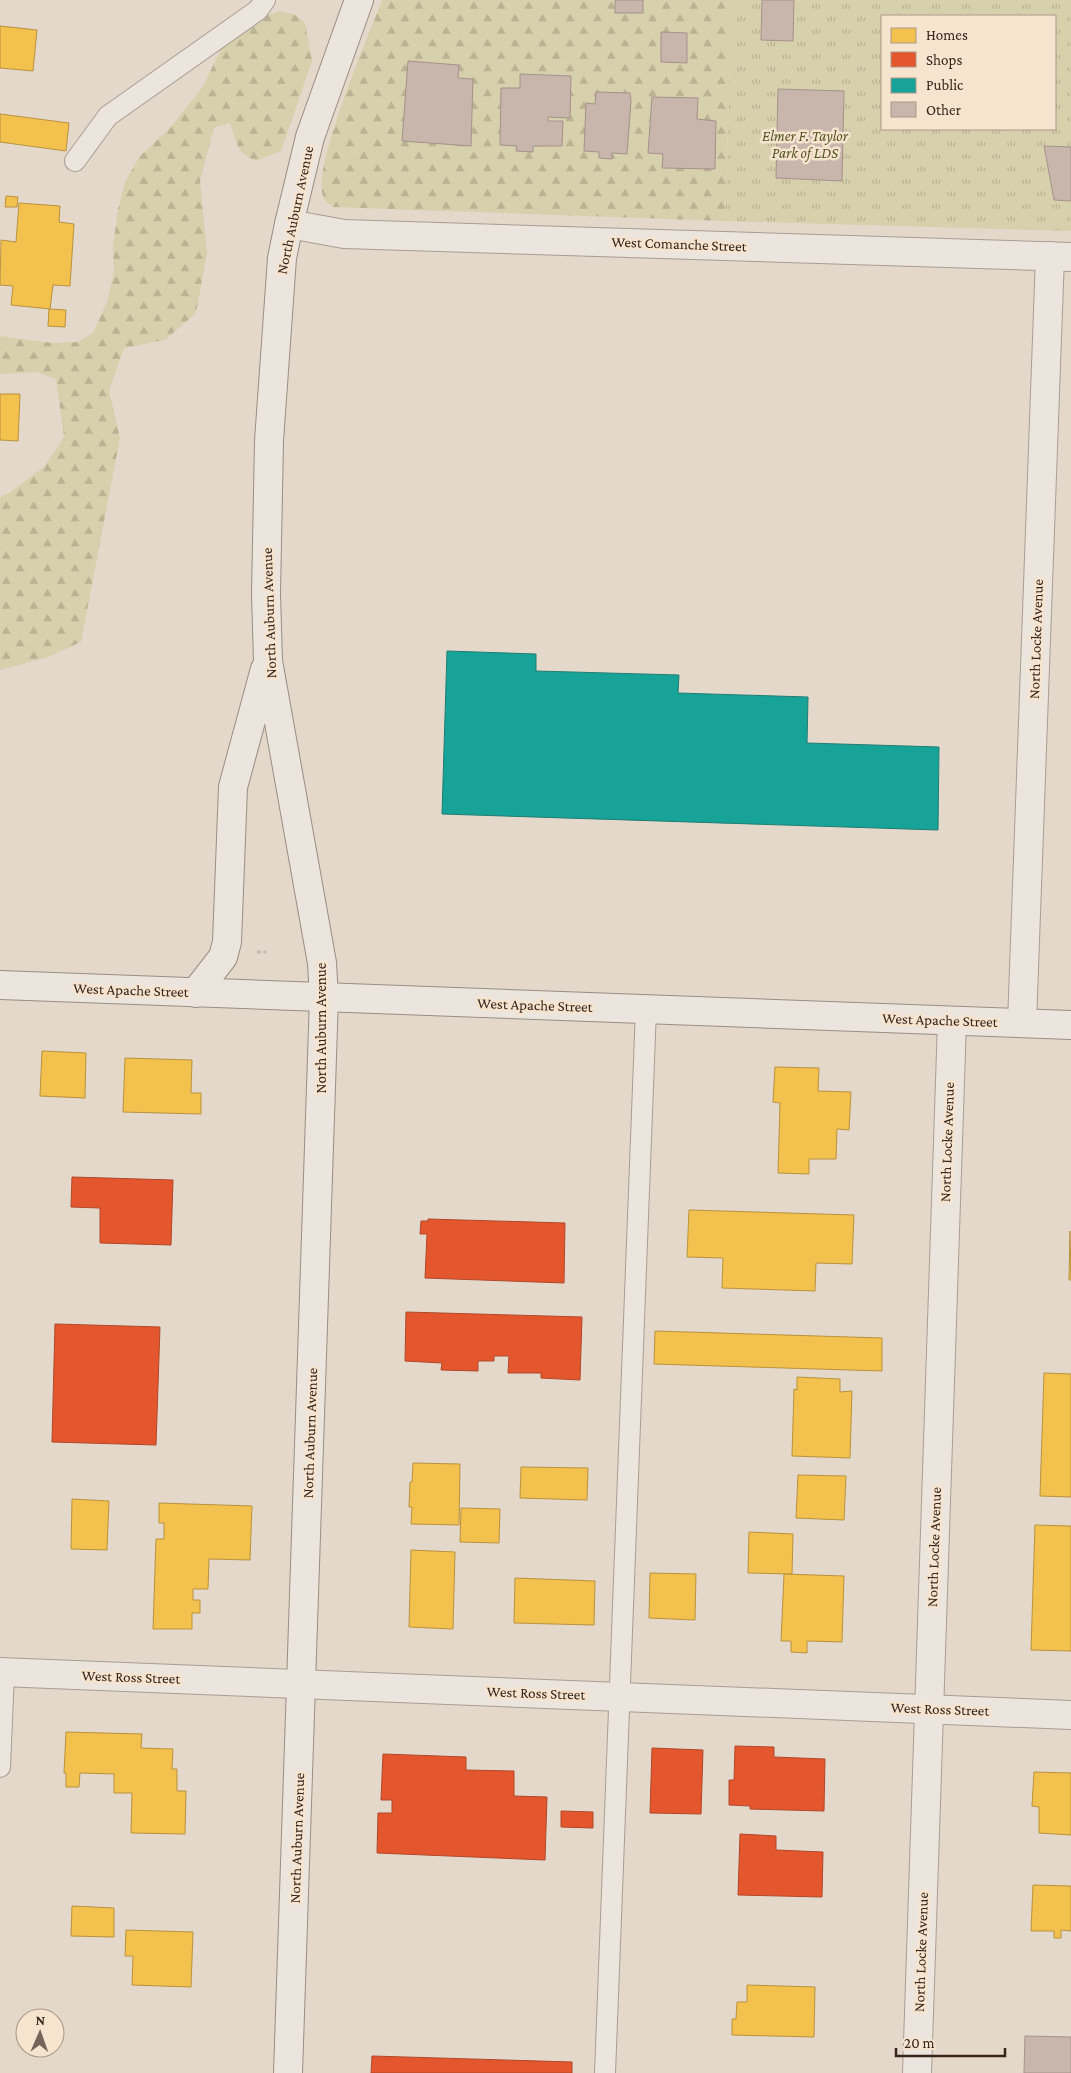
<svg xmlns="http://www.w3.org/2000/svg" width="1071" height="2073" font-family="'Crimson Pro',serif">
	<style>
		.grass { fill: url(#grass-tufts); fill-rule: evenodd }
		.forest { fill: url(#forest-firs) }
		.homes { fill: #f2c14e; stroke: #ba923f }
		.shops { fill: #e4572e; stroke: #b04829 }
		.public { fill: #17a398; stroke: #217d73 }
		.building { fill: #c8b5ab; stroke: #a4938a }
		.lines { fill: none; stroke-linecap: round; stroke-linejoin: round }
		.service-casing { stroke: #a99d94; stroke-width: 22 }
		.minor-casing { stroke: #a99d94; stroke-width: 30 }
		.secondary-casing { stroke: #998d84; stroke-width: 30 }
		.path { stroke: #c4bbb3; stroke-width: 3; stroke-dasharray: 4 2.5; stroke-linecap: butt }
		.service { stroke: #ece5dd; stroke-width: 20 }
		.minor { stroke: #ece5dd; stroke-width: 28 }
		.secondary { stroke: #ece5dd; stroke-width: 28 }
		.labels { text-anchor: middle; stroke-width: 5; stroke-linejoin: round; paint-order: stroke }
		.park-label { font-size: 15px; font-style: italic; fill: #515422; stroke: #f6e4cf }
		.street-label { font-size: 15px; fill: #37251c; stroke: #f6e4cf }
	</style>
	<defs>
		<pattern id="grass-tufts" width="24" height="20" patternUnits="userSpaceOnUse" patternTransform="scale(1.25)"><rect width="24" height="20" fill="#d7d0ac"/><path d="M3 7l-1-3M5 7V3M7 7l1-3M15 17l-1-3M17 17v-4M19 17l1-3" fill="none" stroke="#b9b293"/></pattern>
		<pattern id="forest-firs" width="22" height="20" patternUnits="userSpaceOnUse" patternTransform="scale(1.25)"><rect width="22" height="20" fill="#d7d0ac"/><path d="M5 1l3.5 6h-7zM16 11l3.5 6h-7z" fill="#b9b293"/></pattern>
	</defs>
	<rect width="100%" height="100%" fill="#e4d8ca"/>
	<path class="grass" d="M732,0H1071V231L725,221ZM882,16H1055V129H882Z"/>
	<g class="forest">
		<path d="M382,0H732L725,221L334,207C329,204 325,202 323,196C312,166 369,35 382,0Z"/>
		<path d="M279,11L294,14L305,23L312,61L281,151L256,161C237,154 236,141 230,123L214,128L200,181L207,253L196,313L165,340L124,348L109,391L120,438L81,642L48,657L0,670V497L9,493L44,467L64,437L56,379L36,372L0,374V336L52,343L78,342L93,333L107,302L114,272L113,247L118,209L125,182L140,156L169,129L202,88L224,43L263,17Z"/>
	</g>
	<g class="homes">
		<path d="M0,26L37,30L33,71L0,68Z"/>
		<path d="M0,114L69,123L66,151L0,142Z"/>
		<path d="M6,196L18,197L17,207H5Z"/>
		<path d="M19,203L60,206L59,222L74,224L70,286L53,285L50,309L11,305L13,286L0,285L1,240L16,242Z"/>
		<path d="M49,309L66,310L65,327L48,326Z"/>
		<path d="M0,394H20L18,441L0,440Z"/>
		<path d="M42,1051L86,1053L85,1098L40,1096Z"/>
		<path d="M125,1058L192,1060L191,1093H201V1114L123,1112Z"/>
		<path d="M775,1067L819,1068L818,1091L851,1092L849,1130L837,1129L836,1159H809V1174L778,1173L780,1103L773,1102Z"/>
		<path d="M689,1210L854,1215L852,1264L816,1263L815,1291L722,1288L723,1258L687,1257Z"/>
		<path d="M1070,1231L1071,1280H1069Z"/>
		<path d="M655,1331L882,1338V1371L654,1364Z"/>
		<path d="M1044,1373L1071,1374V1497L1040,1496Z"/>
		<path d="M797,1377L840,1379V1392L852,1391L850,1458L792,1456L794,1389L797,1390Z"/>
		<path d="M413,1463L460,1464L459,1525L411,1524L412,1507H409L410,1482H412Z"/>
		<path d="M521,1467L588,1468L587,1500L520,1498Z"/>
		<path d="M798,1475L846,1476L844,1520L796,1518Z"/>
		<path d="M72,1499L109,1501L107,1550L71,1549Z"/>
		<path d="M159,1503L252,1506L250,1560L209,1559L208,1589H193V1600H200V1613H192V1629H153L156,1539H164V1523H159Z"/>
		<path d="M461,1508L500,1509L499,1543L460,1542Z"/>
		<path d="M1035,1525L1071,1526V1651L1031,1650Z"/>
		<path d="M749,1532L793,1534L792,1574L748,1573Z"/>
		<path d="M411,1550L455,1552L453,1629L409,1627Z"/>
		<path d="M650,1573L696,1574L695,1620L649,1618Z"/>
		<path d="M784,1574L844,1576L842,1642L807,1641V1653L791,1652V1641H781Z"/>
		<path d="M515,1578L595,1581L594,1625L514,1623Z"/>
		<path d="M66,1732L142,1734L141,1748L173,1749L172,1769H177V1791H186L185,1834L131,1833L132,1793H114V1774L80,1773L79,1787H66V1773H64Z"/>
		<path d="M1034,1772L1071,1773V1835L1039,1833V1807L1032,1806Z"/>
		<path d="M1033,1885L1071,1886V1931L1061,1930V1938H1054V1931H1031Z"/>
		<path d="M72,1906L114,1908V1937L71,1936Z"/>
		<path d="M126,1930L193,1932L191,1987L132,1985L133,1956H125Z"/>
		<path d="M747,1985L815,1987L814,2037L732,2035V2019H736L737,2002H747Z"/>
	</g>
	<g class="shops">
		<path d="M72,1177L173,1180L171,1245L100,1243V1208L71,1207Z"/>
		<path d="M428,1219L565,1223L564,1283L425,1278L427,1234H420L421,1221H428Z"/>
		<path d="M406,1312L582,1317L580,1380L541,1378V1373H508L509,1356H494V1361H478V1371L441,1370L442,1363L405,1361Z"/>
		<path d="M55,1324L160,1327L156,1445L52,1442Z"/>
		<path d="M735,1746L774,1747V1757L825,1759L824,1811L750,1809V1806L729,1805V1780H734Z"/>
		<path d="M652,1748L703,1750L701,1814L650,1813Z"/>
		<path d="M383,1754L466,1757V1770L514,1771V1796L547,1797L545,1860L377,1853L378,1813H392V1800H381Z"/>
		<path d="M561,1811L593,1812V1828L561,1827Z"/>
		<path d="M740,1834L776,1836V1850L823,1852L822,1897L738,1895Z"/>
		<path d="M372,2056L572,2062V2073H371Z"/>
	</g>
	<path class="public" d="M447,651L536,654V671L679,675L678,693L808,697L807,743L939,747L938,830L442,814Z"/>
	<g class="building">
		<rect x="615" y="0" width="28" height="13"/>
		<path d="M762,0H794L793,41L761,40Z"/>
		<path d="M661,32L687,33V63L661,62Z"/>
		<path d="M408,61L459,65L458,78L473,79L471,146L402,141Z"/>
		<path d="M520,74L571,76L570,118L548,117V121H563L562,146H533V152L516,151L517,146L500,145L501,88H520Z"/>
		<path d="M778,89L844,91L842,181L776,178Z"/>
		<path d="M596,92L630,93L631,101L627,154L612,153V159L599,158V152L584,151L586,103L595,104Z"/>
		<path d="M652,97L698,98L697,119L716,121L715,169L662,168L663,154L648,153Z"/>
		<path d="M1044,146L1071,147V201L1054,200Z"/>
		<path d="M1025,2036L1071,2037V2073H1024Z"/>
	</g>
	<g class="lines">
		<defs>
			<g id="service">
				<path d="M75,161L108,116L258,10L265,0"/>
				<path d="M0,1767L4,1673"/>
				<path d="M605,2073L646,1009"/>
			</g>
			<g id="minor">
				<path d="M289,224L344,234L1071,257"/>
				<path d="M1022,1023L1050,256"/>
				<path d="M0,1672L1071,1715"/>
				<path d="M917,2073L952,1021"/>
			</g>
			<g id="secondary">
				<path d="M0,985L1071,1025"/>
				<path d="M195,993L223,957L227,942L233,787L265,669"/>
				<path d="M288,2073L324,997L322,963L268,661L266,594L269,441L282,258L289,224L310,137L359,0"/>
			</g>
		</defs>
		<use href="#service" class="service-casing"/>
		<use href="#minor" class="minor-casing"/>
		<use href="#secondary" class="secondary-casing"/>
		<path class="path" d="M257,952H266"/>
		<use href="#service" class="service"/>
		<use href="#minor" class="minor"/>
		<use href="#secondary" class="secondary"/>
	</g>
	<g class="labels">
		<g class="park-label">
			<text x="805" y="141">Elmer F. Taylor<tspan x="805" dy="17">Park of LDS</tspan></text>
		</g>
		<g class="street-label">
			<text transform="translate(295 210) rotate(-78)" y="5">North Auburn Avenue</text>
			<text transform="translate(679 244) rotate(2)" y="5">West Comanche Street</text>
			<text transform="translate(269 613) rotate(-92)" y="5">North Auburn Avenue</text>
			<text transform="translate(1036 639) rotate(-88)" y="5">North Locke Avenue</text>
			<text transform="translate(131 990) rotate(2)" y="5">West Apache Street</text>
			<text transform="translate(535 1005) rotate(2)" y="5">West Apache Street</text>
			<text transform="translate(940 1020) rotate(2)" y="5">West Apache Street</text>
			<text transform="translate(321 1028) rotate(-90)" y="5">North Auburn Avenue</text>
			<text transform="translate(947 1142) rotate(-88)" y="5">North Locke Avenue</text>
			<text transform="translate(310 1433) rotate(-88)" y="5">North Auburn Avenue</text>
			<text transform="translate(934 1547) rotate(-88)" y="5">North Locke Avenue</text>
			<text transform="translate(131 1677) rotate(2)" y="5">West Ross Street</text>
			<text transform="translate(536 1693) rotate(2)" y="5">West Ross Street</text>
			<text transform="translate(940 1709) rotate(2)" y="5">West Ross Street</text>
			<text transform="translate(297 1838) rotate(-88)" y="5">North Auburn Avenue</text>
			<text transform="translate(921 1952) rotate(-88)" y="5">North Locke Avenue</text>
		</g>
	</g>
	<rect x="881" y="15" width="175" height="115" fill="#f6e4cf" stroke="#aa9887"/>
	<rect x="891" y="28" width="25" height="15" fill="#f2c14e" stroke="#aa9887"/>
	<text x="926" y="40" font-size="15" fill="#37251c">Homes</text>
	<rect x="891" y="52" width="25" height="15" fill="#e4572e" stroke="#aa9887"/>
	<text x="926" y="65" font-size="15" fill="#37251c">Shops</text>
	<rect x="891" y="78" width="25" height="15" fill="#17a398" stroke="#aa9887"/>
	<text x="926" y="90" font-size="15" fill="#37251c">Public</text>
	<rect x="891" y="102" width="25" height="15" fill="#c8b5ab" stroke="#aa9887"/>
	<text x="926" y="115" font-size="15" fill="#37251c">Other</text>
	<g transform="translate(40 2033) rotate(2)"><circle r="24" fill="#f6e4cf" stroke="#aa9887"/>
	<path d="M0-4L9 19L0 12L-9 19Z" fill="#746459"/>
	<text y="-8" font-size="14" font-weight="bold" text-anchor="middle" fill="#37251c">N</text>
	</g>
	<path d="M896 2048v8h109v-8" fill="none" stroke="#37251c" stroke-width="2.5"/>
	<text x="904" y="2048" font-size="15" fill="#37251c" stroke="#f6e4cf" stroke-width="4" paint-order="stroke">20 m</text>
</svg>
